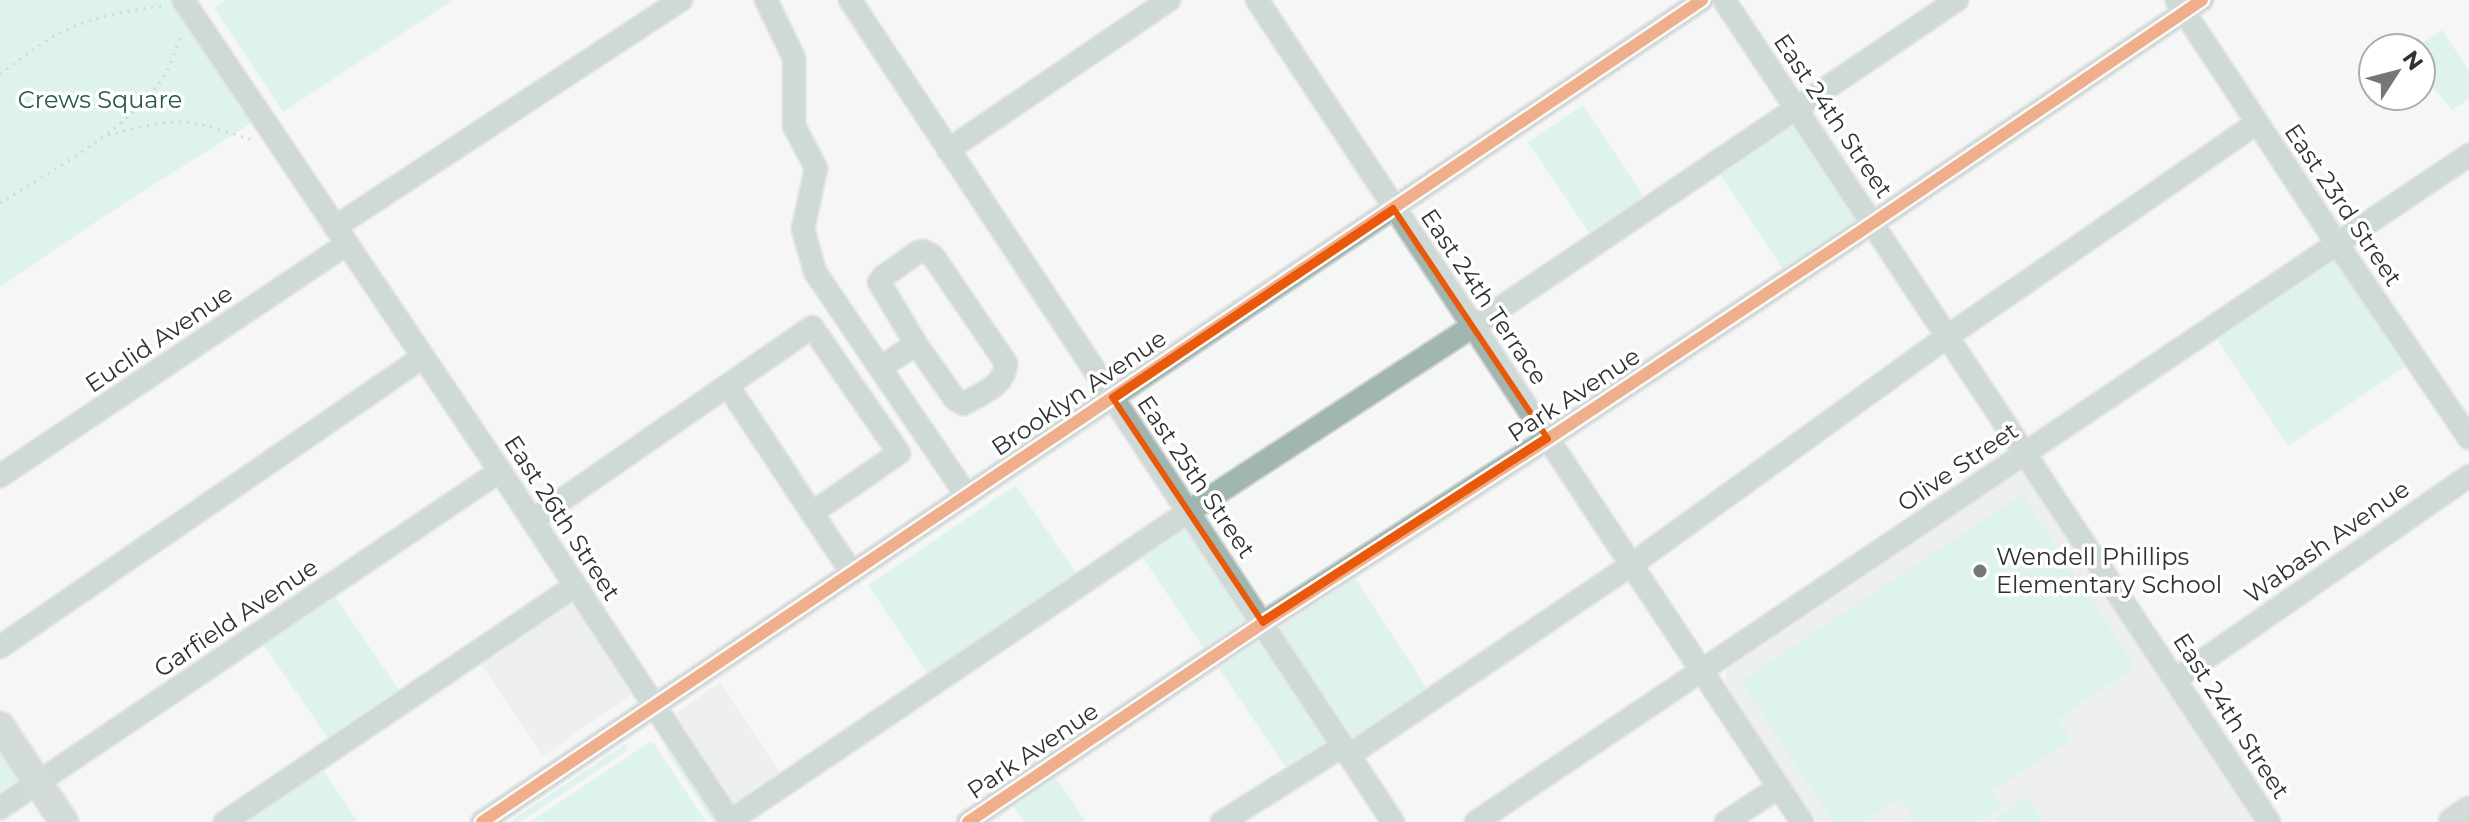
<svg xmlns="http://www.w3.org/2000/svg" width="2469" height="822" font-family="Montserrat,sans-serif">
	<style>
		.built { fill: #e2e8e5 }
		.green { fill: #c2f0e1 }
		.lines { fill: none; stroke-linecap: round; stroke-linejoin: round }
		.minor-casing { stroke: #d2d3d3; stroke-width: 26 }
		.major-casing { stroke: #d2d3d3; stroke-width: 32 }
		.path { stroke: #a7b5b0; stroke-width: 3; stroke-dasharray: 2 6; stroke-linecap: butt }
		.minor { stroke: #a0b6af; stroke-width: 22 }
		.major { stroke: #a7bab4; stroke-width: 28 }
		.cycleway-casing { stroke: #fff; stroke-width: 17 }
		.cycleway { stroke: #e8590c; stroke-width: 12 }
		.marked { fill: none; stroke: #e8590c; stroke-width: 6; stroke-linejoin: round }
		.poi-dot { fill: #757676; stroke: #fff; stroke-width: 3 }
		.labels { text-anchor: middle; stroke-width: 7; stroke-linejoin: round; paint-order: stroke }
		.park-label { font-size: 24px; fill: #255a4a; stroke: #fff }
		.street-label { font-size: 24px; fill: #303131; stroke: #fff }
		.poi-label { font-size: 24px; fill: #303131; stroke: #fff; text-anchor: start }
	</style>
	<rect width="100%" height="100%" fill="#f5f6f6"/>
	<g class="built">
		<path d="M2017,473L2026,474L2258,822H1816L1728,688L1725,678L1728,668L2010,475Z"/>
		<path d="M571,598L631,686L629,696L543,756L479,661Z"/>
		<path d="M720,682L783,777L737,808L680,723L677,713Z"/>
	</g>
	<g class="green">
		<path d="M0,0H194L270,111L106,215L0,287Z"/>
		<path d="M226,0H453L283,112L214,8Z"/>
		<path d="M2442,30L2469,71V99L2452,110L2421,73V48H2415Z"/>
		<path d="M1583,105L1647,201L1593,238L1528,142Z"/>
		<path d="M1793,115L1864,222L1786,274L1716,168Z"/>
		<path d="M2331,256L2340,259L2410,363L2288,446L2214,335Z"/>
		<path d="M1016,485L1078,576L929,676L868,585Z"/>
		<path d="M2022,494L2136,667L2058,719L2071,740L1993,791L2003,806L1979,822H1904L1913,816L1900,798L1864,822H1833L1741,681Z"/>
		<path d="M1182,523L1242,613L1243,620L1240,626L1204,649L1139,552Z"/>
		<path d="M1353,575L1430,693L1354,743L1280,630L1282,623Z"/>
		<path d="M334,595L403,696L332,744L263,644Z"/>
		<path d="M1257,642L1262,645L1328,744L1288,771L1218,667Z"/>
		<path d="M0,741L30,786L0,805Z"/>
		<path d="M650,742L654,744L706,822H530Z"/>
		<path d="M625,744L628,750L520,822H509Z"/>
		<path d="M671,747L720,822H713L666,750Z"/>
		<path d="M319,764L358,822H234Z"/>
		<path d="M1055,776L1086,822H1024L1012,804Z"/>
		<path d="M2026,797L2043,822H1999L1996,817Z"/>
	</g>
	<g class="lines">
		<defs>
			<g id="minor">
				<path d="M183,0L500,471L731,822"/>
				<path d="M766,0L794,58V126L816,168L803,229L815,272L967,496"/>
				<path d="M850,0L1393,822"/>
				<path d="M1257,0L1802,822"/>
				<path d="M1724,0L2269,822"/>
				<path d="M2177,1L2338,245L2469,438"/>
				<path d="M948,150L1169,0"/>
				<path d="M335,227L681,0"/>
				<path d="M880,368L916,344L955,399L963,404C981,394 1005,386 1006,363L933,256L923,251L918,252L884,276L879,282L916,344"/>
				<path d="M728,386L812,513"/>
				<path d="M0,476L347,244"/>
				<path d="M533,520L812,327L899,453L812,513L852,573"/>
				<path d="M0,647L423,357"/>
				<path d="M2176,679L2469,476"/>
				<path d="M1349,755L1631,565L1948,336L2257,123"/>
				<path d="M0,808L500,471"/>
				<path d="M730,821L1188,512L1487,317L1957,0"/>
				<path d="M225,822L575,586"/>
				<path d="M482,822L1702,0"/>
				<path d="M968,822L1263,623L1548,439L1861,231L2202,0"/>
				<path d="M1222,822L1343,746"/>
				<path d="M1476,822L2469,155"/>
				<path d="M1726,822L1779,787"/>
			</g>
			<g id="major">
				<path d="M0,726L64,822"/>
				<path d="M2453,822L2469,811"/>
			</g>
		</defs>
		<use href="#minor" class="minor-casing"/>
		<use href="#major" class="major-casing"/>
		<g class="path">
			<path d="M0,74C18,61 37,46 56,35C90,17 126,11 163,6"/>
			<path d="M108,135C131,130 154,122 178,122C203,122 229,133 253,140"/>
			<path d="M0,203C54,169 130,129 165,75C172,63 176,47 181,35"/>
		</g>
		<use href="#minor" class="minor"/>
		<use href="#major" class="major"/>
		<defs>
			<g id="cycleway">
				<path d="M482,822L1702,0"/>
				<path d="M968,822L1263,623L1548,439L1861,231L2202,0"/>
			</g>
		</defs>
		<use href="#cycleway" class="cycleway-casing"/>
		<use href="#cycleway" class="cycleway"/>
	</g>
	<path d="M0 0H2469V822H0ZM1393,208L1548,439L1263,623L1112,397Z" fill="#f5f6f6" fill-opacity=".55" fill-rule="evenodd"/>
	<path class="marked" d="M1393,208L1548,439L1263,623L1112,397Z"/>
	<circle class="poi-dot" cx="1980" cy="571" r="8"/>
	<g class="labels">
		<g class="park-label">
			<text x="100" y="108">Crews Square</text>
		</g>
		<g class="street-label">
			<text transform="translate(1833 116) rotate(56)" y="8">East 24th Street</text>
			<text transform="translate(2343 205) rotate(56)" y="8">East 23rd Street</text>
			<text transform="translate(1484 297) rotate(56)" y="8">East 24th Terrace</text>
			<text transform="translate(159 339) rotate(-34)" y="8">Euclid Avenue</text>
			<text transform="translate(1079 393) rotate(-34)" y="8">Brooklyn Avenue</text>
			<text transform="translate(1574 395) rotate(-33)" y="8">Park Avenue</text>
			<text transform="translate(1958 467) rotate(-34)" y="8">Olive Street</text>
			<text transform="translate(1196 477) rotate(56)" y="8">East 25th Street</text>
			<text transform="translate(562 518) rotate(57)" y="8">East 26th Street</text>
			<text transform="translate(2327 542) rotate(-35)" y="8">Wabash Avenue</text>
			<text transform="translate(236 618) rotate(-34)" y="8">Garfield Avenue</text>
			<text transform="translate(2231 716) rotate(57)" y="8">East 24th Street</text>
			<text transform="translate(1033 751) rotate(-34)" y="8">Park Avenue</text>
		</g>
		<g class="poi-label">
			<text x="1996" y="565">Wendell Phillips<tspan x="1996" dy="28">Elementary School</tspan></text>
		</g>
	</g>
	<g transform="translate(2397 72) rotate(54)"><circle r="38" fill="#ffffff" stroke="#acadad" stroke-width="2"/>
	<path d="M0-6L14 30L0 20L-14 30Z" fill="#757676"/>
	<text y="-12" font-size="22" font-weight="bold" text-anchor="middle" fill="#303131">N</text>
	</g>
</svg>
